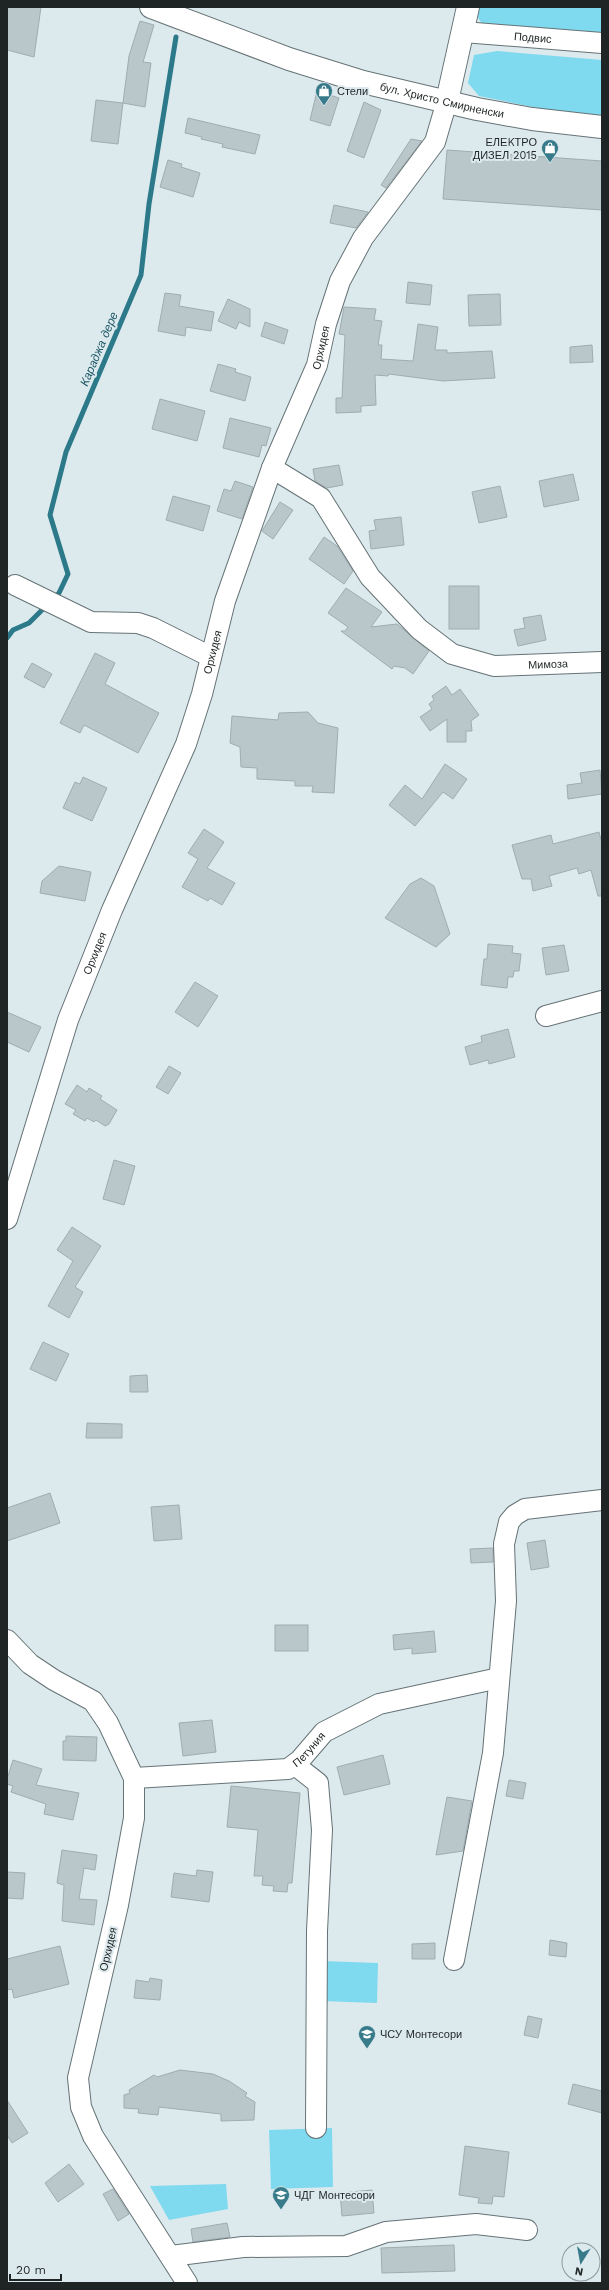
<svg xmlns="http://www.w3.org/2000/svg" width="609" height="2290" font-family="'Work Sans',sans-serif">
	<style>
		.green { fill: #7fd9ef }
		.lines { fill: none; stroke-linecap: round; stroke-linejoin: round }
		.stream { stroke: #2c798a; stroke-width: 5 }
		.building { fill: #b9c7cb; stroke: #9facb0 }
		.street-casing { stroke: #667376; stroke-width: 22 }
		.secondary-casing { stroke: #667376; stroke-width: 24 }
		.primary-casing { stroke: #667376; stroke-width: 24 }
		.street { stroke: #fff; stroke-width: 20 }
		.secondary { stroke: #fff; stroke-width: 22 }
		.primary { stroke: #fff; stroke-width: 22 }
		.labels { text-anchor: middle; stroke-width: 4; stroke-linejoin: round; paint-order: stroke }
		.street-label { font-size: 11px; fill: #1f2425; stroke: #dceaee }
		.poi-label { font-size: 11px; fill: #1f2425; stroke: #dceaee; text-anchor: start }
		.water-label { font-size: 12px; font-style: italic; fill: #215a67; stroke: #dceaee }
	</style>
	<rect width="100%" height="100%" fill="#dceaee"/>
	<g class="green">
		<path d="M476,7H602V43L489,35L477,16Z"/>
		<path d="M497,51L602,60V117L548,110L479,96L468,83L474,55Z"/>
		<path d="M322,1961L378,1963L377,2003L320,2001Z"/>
		<path d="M332,2128L333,2187L271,2189L269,2130Z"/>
		<path d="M226,2184L228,2209L169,2220L150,2186Z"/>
	</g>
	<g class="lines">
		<g class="stream">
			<path d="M53,599L59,593L68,574L50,515L66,452L141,275L149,204L176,37"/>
			<path d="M7,638L13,630L29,623L47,605"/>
		</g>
	</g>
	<g class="building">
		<path d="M7,7H41L34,57L7,50Z"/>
		<path d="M140,21L154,25L143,62L151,63L145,107L123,103L129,56Z"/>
		<path d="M317,91L339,98L330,126L310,120Z"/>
		<path d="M96,100L123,103L118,144L91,141Z"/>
		<path d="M364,102L381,110L364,158L347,151Z"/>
		<path d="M188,118L260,135L255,154L222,147L223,144L201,139L202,137L185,133Z"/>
		<path d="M411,139L422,141L386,188L381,185Z"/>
		<path d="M447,150L602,161V210L443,199Z"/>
		<path d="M168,160L182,164L181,167L200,173L193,197L160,187Z"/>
		<path d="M334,205L368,212L356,228L330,223Z"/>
		<path d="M408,282L432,285L430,305L406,303Z"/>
		<path d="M165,293L181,295L179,306L214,312L211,331L186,327L185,336L158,331Z"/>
		<path d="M500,294L501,325L469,326L468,295Z"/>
		<path d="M228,299L250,309V327L239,322L236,329L218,321Z"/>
		<path d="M344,307L376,309L374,320L382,321L378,345H382L381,359L413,361L418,324L438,327L435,350H447V353L492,351L495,378L443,381L389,374L388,376L375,375L376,405L361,406V412L336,413V398H342L345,335L339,334Z"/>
		<path d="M265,322L288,330L284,344L261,336Z"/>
		<path d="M592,345L593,362L570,363V347Z"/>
		<path d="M218,364L236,369L235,372L251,377L245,401L210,391Z"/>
		<path d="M160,399L205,411L197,441L152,429Z"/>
		<path d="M230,418L271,428L266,446L262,445L259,457L223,448Z"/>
		<path d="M339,465L343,485L327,488L315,481L313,469Z"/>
		<path d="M573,474L579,500L544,507L539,481Z"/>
		<path d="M235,481L253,487L242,519L217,511L224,489L231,491Z"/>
		<path d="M500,486L507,517L479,523L472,492Z"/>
		<path d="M173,496L210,506L203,531L166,520Z"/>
		<path d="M280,502L293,510L273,539L262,531Z"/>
		<path d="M401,517L404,545L371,549L369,531L376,530L374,520Z"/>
		<path d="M324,537L337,546L353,571L344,584L309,559Z"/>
		<rect x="449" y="586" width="30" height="43"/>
		<path d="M346,588L382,612L371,627L397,624L429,651L413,674L405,668L394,666L392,669L341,631H345L348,627L328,613Z"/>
		<path d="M541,615L546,640L518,646L514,630L525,628L523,618Z"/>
		<path d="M95,653L115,663L105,684L159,713L138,753L84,725L80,733L60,723Z"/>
		<path d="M32,663L52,674L44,688L24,677Z"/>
		<path d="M446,686L452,695L460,689L479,715L471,721L472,731H466V742H447V719L430,731L420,717L432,709L429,704L434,700L432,696Z"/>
		<path d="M308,712L318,723L338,728L334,793L312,792L313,786H295V781L257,779V768L241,767L240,747L230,743L232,716L278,720L279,713Z"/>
		<path d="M445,764L467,779L453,799L443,792L415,826L389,805L405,785L422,799Z"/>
		<path d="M600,770L602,794L568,799L567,785L582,783L580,773Z"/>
		<path d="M83,777L107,788L92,821L63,808L75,782L80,784Z"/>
		<path d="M204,829L224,842L207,868L235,883L222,905L210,898L208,901L182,887L198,859L188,853Z"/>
		<path d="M599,832L602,843V896H598L591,870L579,874L577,868L549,876L552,886L533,891L531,879H522L512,845L551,835L553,844Z"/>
		<path d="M59,866L91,872L85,901L40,893L42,881Z"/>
		<path d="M421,878L434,886L450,934L436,947L385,918L410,884Z"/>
		<path d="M488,944L513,946L512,953L521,954L519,971H514L513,977H508L507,988L481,985L484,959H487Z"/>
		<path d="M564,945L569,971L546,975L542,948Z"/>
		<path d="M195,982L218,996L198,1027L175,1012Z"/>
		<path d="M7,1012L41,1027L29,1052L7,1042Z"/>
		<path d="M508,1029L515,1057L489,1064L488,1060L470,1065L465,1047L482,1042L481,1036Z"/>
		<path d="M169,1066L181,1073L168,1094L156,1087Z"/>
		<path d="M77,1085L87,1092L89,1088L102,1096L100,1099L117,1110L109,1124L105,1126L96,1120L94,1122L87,1118L85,1121L73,1114L76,1110L65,1104Z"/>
		<path d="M114,1160L135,1166L124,1205L103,1199Z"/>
		<path d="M72,1227L101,1246L75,1287L83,1292L69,1318L48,1306L73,1261L57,1250Z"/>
		<path d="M43,1342L69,1354L56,1381L30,1369Z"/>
		<path d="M147,1375L148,1392H130V1376Z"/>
		<path d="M87,1423L122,1424V1438H86Z"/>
		<path d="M50,1493L60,1523L7,1541V1508Z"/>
		<path d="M179,1505L182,1539L154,1541L151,1507Z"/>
		<path d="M545,1540L549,1567L531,1570L527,1543Z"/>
		<path d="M493,1548V1562L471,1563L470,1549Z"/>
		<rect x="275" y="1625" width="33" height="26"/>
		<path d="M434,1631L436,1652L412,1654V1648L394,1650L393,1635Z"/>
		<path d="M212,1720L216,1752L183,1756L179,1723Z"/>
		<path d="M66,1736L97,1737L96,1761L63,1760V1741H66Z"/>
		<path d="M383,1755L390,1784L344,1795L337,1767Z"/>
		<path d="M13,1760L42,1769L36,1785L79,1793L73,1820L44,1814L46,1804L11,1792L13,1786L7,1784V1779Z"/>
		<path d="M509,1780L526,1783L523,1799L506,1796Z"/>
		<path d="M231,1786L300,1793L292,1883H288L287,1892L273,1891L274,1886L262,1885L263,1876H254L258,1830L227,1827Z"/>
		<path d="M447,1797L472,1801L463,1851L436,1855Z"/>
		<path d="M62,1850L97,1855L95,1870L84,1868L79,1899L97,1900L94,1925L62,1921L64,1885L57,1883Z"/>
		<path d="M197,1870L213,1872L209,1902L171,1897L174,1873L196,1876Z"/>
		<path d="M7,1872L25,1873L23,1899L7,1898Z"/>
		<path d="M550,1940L567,1943L566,1957L549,1955Z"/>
		<path d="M435,1943V1959H412V1944Z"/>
		<path d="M60,1946L69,1984L14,1998L12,1989L7,1990V1959Z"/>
		<path d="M150,1978L162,1980L160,2000L134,1998L136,1980L149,1982Z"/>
		<path d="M528,2016L542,2019L538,2038L524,2035Z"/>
		<path d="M180,2070L213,2074L229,2081L247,2093L245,2096L255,2102L254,2120L221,2121V2114L159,2107L158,2115L138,2113L139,2109L124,2108V2095L130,2093L129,2090L154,2075L157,2077Z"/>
		<path d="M573,2084L602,2091V2113L568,2104Z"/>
		<path d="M7,2100L28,2133L12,2143L7,2135Z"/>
		<path d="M465,2146L509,2152L504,2197L493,2196L492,2204L478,2203L479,2198L459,2195Z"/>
		<path d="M69,2164L84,2184L58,2202L45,2183Z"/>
		<path d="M113,2189L129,2214L118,2221L103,2194Z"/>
		<path d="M372,2190L374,2213L342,2216L340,2193Z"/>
		<path d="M227,2223L230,2237L193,2242L191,2229Z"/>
		<path d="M454,2245L455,2271L382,2273L381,2248Z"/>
	</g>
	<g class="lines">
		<defs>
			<g id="street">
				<path id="s1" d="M463,32L602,43"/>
				<path id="s2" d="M272,468L321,498L370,577L419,629L452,654L494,666L602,662"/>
				<path d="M15,585L91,622L138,623L153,628L211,657"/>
				<path d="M546,1016L602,1001"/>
				<path id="s3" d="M7,1219L68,1020L112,910L186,744L202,694L225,601L272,468L317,365L326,324L340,281L363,238L435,142L447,101"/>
				<path d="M7,1640L30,1664L54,1680L93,1701L108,1723L134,1778V1818L118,1905L78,2078L81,2107L93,2136L187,2283"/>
				<path d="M295,1765L318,1783L322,1830L317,1931L316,2128"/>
				<path id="s4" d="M134,1778L288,1769L300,1760L324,1732L379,1704L499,1678"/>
				<path d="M454,1960L493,1753L506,1601L504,1544L509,1522L515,1515L525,1509L602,1500"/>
				<path d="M171,2256L243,2247L346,2246L386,2232L476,2224L527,2230"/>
			</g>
			<path id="secondary" d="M447,101L468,7"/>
			<g id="primary">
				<path id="s5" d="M151,7L289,59L363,82L477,109L532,119L602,127"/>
			</g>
		</defs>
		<use href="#street" class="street-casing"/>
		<use href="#secondary" class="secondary-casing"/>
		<use href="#primary" class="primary-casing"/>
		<use href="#street" class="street"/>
		<use href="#secondary" class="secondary"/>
		<use href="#primary" class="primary"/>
	</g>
	<defs>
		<symbol id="shop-pin" viewBox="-11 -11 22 30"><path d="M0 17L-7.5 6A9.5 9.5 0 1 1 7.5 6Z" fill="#377b8a" stroke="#dceaee"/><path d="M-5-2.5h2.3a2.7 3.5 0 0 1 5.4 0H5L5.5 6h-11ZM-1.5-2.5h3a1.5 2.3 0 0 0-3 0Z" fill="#fff"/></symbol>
		<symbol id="school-pin" viewBox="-11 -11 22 30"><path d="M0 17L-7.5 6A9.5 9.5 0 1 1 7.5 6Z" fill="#377b8a" stroke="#dceaee"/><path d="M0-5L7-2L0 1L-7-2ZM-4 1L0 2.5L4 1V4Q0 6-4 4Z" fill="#fff"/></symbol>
	</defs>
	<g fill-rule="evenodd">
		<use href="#shop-pin" x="314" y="81" width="20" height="27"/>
		<use href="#shop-pin" x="540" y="138" width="20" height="27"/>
		<use href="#school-pin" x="357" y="2024" width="20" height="27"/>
		<use href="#school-pin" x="271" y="2185" width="20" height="27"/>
	</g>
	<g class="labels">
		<g class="street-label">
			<text dy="4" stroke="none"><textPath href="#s1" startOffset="70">Подвис</textPath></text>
			<text dy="4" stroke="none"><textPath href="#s5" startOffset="306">бул. Христо Смирненски</textPath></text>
			<text dy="4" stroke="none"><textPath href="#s3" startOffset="928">Орхидея</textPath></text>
			<text dy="4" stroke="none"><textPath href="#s3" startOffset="604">Орхидея</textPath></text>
			<text dy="4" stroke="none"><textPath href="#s2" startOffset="361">Мимоза</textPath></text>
			<text dy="4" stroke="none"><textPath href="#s3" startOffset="280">Орхидея</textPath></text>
			<text dy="4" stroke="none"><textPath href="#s4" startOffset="183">Петуния</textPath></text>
			<text transform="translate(108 1949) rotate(-77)" y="4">Орхидея</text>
		</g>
		<g class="poi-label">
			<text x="337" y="95">Стели</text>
			<text x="537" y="146" text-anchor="end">ЕЛЕKТРО<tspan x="537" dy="13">ДИЗЕЛ 2015</tspan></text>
			<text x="380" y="2038">ЧСУ Монтесори</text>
			<text x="294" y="2199">ЧДГ Монтесори</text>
		</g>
		<g class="water-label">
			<text transform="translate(99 349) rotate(-67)" y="4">Караджа дере</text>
		</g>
	</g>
	<rect width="609" height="2290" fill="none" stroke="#1f2425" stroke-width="16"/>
	<g transform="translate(581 2262) rotate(191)"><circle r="19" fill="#dceaee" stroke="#909b9e"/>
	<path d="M0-3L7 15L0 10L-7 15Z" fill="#377b8a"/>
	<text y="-6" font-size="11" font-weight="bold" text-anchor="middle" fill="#1f2425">N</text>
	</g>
	<path d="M10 2274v6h51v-6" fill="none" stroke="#1f2425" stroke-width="2"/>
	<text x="16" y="2274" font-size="12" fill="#1f2425" stroke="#dceaee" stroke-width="3" paint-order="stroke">20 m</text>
</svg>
